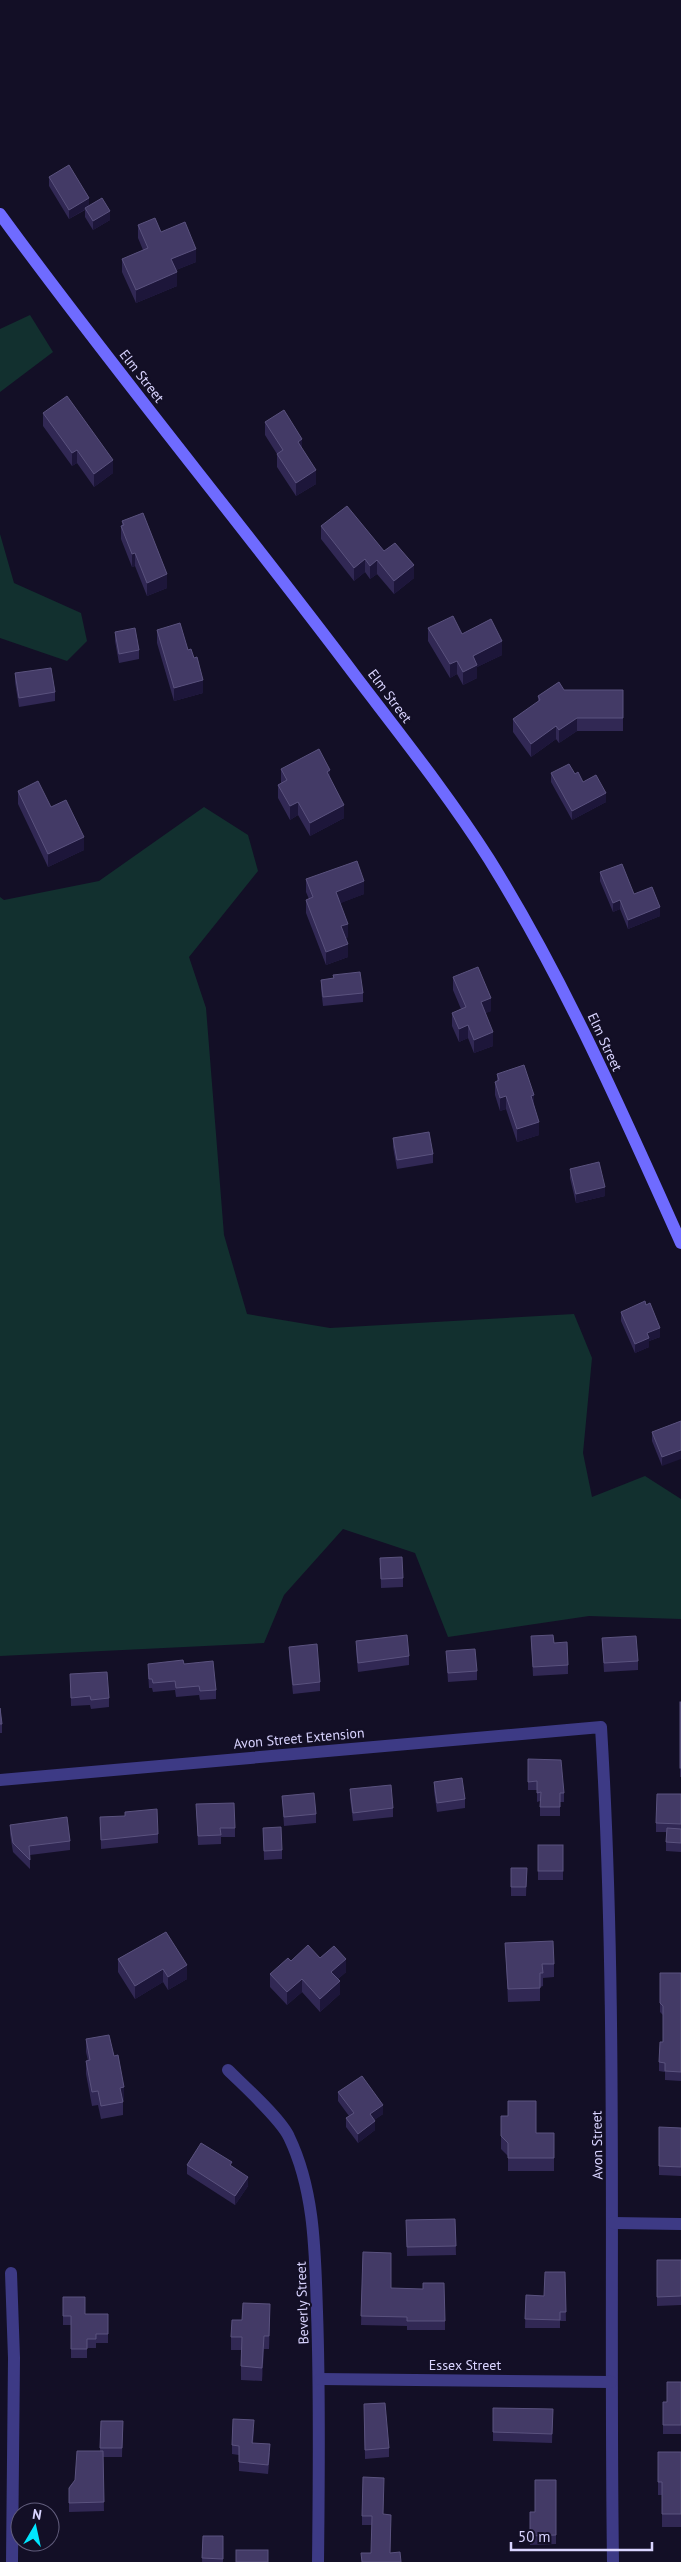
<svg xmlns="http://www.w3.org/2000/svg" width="681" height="2562" font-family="'PT Sans',sans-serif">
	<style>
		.green { fill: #12302f }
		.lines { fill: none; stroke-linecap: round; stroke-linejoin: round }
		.street { stroke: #3d3a85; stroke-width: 12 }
		.secondary { stroke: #6f6bff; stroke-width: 12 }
		.wall { fill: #312854 }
		.shaded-wall { fill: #1d163a }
		.building { fill: #433a66; stroke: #5a527e }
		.labels { text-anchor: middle; stroke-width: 4; stroke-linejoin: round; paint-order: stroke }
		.street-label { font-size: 14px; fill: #d9d4ff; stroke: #130f26 }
	</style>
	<rect width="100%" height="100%" fill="#130f26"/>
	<g class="green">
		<path d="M30,315L53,352L0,392V329Z"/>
		<path d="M0,534L14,583L81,613L87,641L67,661L0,638Z"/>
		<path d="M204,807L248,835L258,871L189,957L206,1008L224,1235L247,1314L330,1328L574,1314L592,1358L583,1453L592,1497L645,1476L681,1499V1619L589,1616L448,1637L415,1553L343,1529L284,1595L264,1643L0,1656V897L4,900L99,881Z"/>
	</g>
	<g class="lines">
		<g class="street">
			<path d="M0,1780L601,1727C618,2005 609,2284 613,2562"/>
			<path d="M228,2070C244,2086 281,2119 289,2137C315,2191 315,2253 317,2312C320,2395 319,2479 318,2562"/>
			<path d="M613,2223L681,2224"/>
			<path d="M11,2273L14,2358L12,2562"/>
			<path d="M320,2379L611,2382"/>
		</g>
		<path class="secondary" d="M0,214C115,372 240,522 357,678C402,737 449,796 489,859C565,981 622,1112 681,1243"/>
	</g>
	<g class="wall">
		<path d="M49,177L89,206L110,220L93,230L85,217V210L69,219L49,186Z"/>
		<path d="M138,225L161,232L196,262L176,270L177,286L136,303L122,272V259L143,250L138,238Z"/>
		<path d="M43,413L113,473L94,487L77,463L72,466L43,426Z"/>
		<path d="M265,422L302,449L316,484L296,496L277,467V454L265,435Z"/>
		<path d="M122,521L167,588L147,596L135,566L132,567L121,539V526H122Z"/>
		<path d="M321,526L384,551L414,578L394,594L377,574L370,579L365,572L354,581L321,539Z"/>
		<path d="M428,628L462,634L502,655L477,667V678L463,685L457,674L450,678L428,641Z"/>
		<path d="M157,630L188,650L203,693L174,701L157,643Z"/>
		<path d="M115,632L139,650V659L119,663L115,641Z"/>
		<path d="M15,673L55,692V701L19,707L15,682Z"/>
		<path d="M564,690H623V731H577L559,743L556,739L531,757L513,732V719L538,702V696Z"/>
		<path d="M281,769L330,778L344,818L310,836L298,815L290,820L278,798V785L281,783Z"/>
		<path d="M551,773L575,774L583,782L606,802L572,820L551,782Z"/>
		<path d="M18,791L51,807L84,850L48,867L18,804Z"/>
		<path d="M600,872L634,894L660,916L628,929L620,909L613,912L600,881Z"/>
		<path d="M306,879L364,894L340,903L348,937L346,938L348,957L326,965L306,913V900L309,899L306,892Z"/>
		<path d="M333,975L363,993V1002L323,1006L321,989V980L333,978Z"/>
		<path d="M453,977L491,1011L485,1013L493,1046L474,1053L468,1038L459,1042L452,1026V1013L461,1009L453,990Z"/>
		<path d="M497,1074L534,1105L539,1135L517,1142L506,1109L500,1111L495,1095V1082L497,1081Z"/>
		<path d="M393,1138L433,1154V1163L397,1169L393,1147Z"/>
		<path d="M570,1169L605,1196L576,1203L570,1178Z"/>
		<path d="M621,1312L660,1337L649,1341V1347L635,1353L621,1321Z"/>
		<path d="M681,1421L662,1466L652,1441V1432Z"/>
		<path d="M380,1558L403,1578V1587L381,1588Z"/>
		<path d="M531,1636L554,1643L568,1665V1674L533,1676Z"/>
		<path d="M602,1638L638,1661V1670L604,1672Z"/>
		<path d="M356,1641L409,1656V1665L358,1672L356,1650Z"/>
		<path d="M289,1647L320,1682V1691L293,1694L289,1656Z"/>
		<path d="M446,1651L477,1671V1680L448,1682Z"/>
		<path d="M148,1664H184L216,1690V1699L200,1700L199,1695L176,1697L175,1690L153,1692L152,1688H149L148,1673Z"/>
		<path d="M70,1674L109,1698V1707L91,1709L90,1705L71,1706Z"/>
		<rect x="680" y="1702" width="1" height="75"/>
		<path d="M0,1708L2,1724V1733H0Z"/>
		<path d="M528,1759L564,1793V1802H560V1816H540V1801L537,1802V1790H528Z"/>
		<path d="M434,1782L465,1799V1808L437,1812L434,1791Z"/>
		<path d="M350,1789L393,1808V1817L353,1821L350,1798Z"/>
		<path d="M681,1794V1852L666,1851V1832H656V1823Z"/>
		<path d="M282,1796L316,1814V1823L284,1826Z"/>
		<path d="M196,1804L235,1828V1837H221V1844L198,1845Z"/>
		<path d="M100,1817L158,1834V1843L101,1849Z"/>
		<path d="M10,1825L70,1841V1850L30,1855V1869L13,1852L10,1834Z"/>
		<path d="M263,1828L282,1850V1859L264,1860Z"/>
		<rect x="538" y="1845" width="25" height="35"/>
		<path d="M511,1868H527L526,1896H511Z"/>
		<path d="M166,1932L187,1979L168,1990L163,1982L135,1999L118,1972V1959Z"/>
		<path d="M505,1943L554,1964V1977L543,1978V1986L540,1987V2001L508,2002Z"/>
		<path d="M320,1958L346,1972L338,1979L340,1994L320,2012L302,1992L287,2005L270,1987V1974L291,1961Z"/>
		<path d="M660,1973H681V2081L665,2080V2072L659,2071V2062L663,2042V2015L660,2012Z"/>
		<path d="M86,2039L114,2056L124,2100L123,2101V2115L101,2119L98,2105L92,2106L86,2074V2061H88L86,2052Z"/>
		<path d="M338,2092L383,2114L374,2120L375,2130L358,2143L346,2127V2118L349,2116L338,2101Z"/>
		<path d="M659,2127L681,2128V2176L659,2175Z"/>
		<path d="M501,2129L536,2133H554V2171H508V2156L501,2149Z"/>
		<path d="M187,2165L248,2186L235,2205L187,2174Z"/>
		<path d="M455,2219L456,2255L407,2256L406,2220Z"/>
		<path d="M363,2252L391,2288L445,2321V2330H407V2326L361,2325Z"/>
		<path d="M657,2260H681V2305L657,2306Z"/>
		<path d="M565,2272L566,2321H560V2328H525L526,2295L544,2296Z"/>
		<path d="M63,2297L85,2314H108V2343H96V2348H87V2358H71V2325H63Z"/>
		<path d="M270,2317L269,2349H264L262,2381L241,2380V2350H231V2337L242,2320Z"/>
		<path d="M681,2382V2434H663V2402H667Z"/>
		<path d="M364,2404L389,2448V2457L365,2459Z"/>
		<path d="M493,2408L553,2409L552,2443L493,2441Z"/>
		<path d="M101,2421H123L122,2457H103L104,2511L69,2512V2488L100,2451Z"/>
		<path d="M254,2429L253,2443L270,2453L268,2474L239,2471V2455L232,2454V2445Z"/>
		<path d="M658,2452H681V2527H662V2495H658Z"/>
		<path d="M556,2480V2544L530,2545V2512H535Z"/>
		<path d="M383,2514L391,2524L390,2553L372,2525H362V2516Z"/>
		<path d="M203,2536H223V2562H202Z"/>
	</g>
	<g class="shaded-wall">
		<path d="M89,198V207L69,219V210Z"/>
		<path d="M110,211V220L93,230V221Z"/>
		<path d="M196,249V262L171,272V259Z"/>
		<path d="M177,272V286L136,303V290Z"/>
		<path d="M302,439V452L298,442Z"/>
		<path d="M77,450V463L72,466V453Z"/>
		<path d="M113,460V473L94,487V474Z"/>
		<path d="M316,470V484L296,496V483Z"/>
		<path d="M135,553V566L132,567V554Z"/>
		<path d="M365,559V572L354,581V568Z"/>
		<path d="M377,560V574L370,579V566Z"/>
		<path d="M414,565V578L394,594V581Z"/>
		<path d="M167,574V588L147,596V583Z"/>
		<path d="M502,641V655L477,667V678L463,685V672L473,656Z"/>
		<path d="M457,661V674L450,678V664Z"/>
		<path d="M203,680V693L174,701V688Z"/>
		<path d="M577,718V731L559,743V730Z"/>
		<path d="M556,726V739L531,757V744Z"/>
		<path d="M330,770V783L327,772Z"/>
		<path d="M606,793V802L572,820V811Z"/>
		<path d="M298,802V815L290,820V806Z"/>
		<path d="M344,805V818L310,836V823Z"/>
		<path d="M84,837V850L48,867V854Z"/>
		<path d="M364,881V894L336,905V892Z"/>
		<path d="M620,900V909L613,912V903Z"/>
		<path d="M660,907V916L628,929V920Z"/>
		<path d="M348,924V937L341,939V926Z"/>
		<path d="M348,944V957L326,965V952Z"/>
		<path d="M491,998V1011L481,1015V1002Z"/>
		<path d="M468,1025V1038L459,1042V1029Z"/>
		<path d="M493,1032V1046L474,1053V1040Z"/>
		<path d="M534,1095V1108L531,1096Z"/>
		<path d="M506,1096V1109L500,1111V1098Z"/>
		<path d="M539,1122V1135L517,1142V1129Z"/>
		<path d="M605,1187V1196L576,1203V1194Z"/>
		<path d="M660,1328V1337L649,1341V1347L635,1353V1344L647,1333Z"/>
		<path d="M681,1450V1459L662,1466V1457Z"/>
		<path d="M346,1959V1972L331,1985V1972Z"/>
		<path d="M187,1965V1979L168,1990V1977Z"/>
		<path d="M163,1969V1982L135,1999V1986Z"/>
		<path d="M302,1979V1992L287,2005V1992Z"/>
		<path d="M340,1981V1994L320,2012V1999Z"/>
		<path d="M124,2087V2100L120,2101V2088Z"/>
		<path d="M383,2105V2114L370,2123V2114Z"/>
		<path d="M375,2121V2130L358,2143V2134Z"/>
		<path d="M248,2177V2186L235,2205V2196Z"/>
		<path d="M270,2304V2317L269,2349V2336Z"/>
		<path d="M264,2336V2349L262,2381V2368Z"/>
	</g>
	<g class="building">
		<path d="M69,165L89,198L69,210L49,177Z"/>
		<path d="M102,198L110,211L93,221L85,208Z"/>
		<path d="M155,218L161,232L185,222L196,249L171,259L177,272L136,290L122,259L148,248L138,225Z"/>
		<path d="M67,396L113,460L94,474L77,450L72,453L43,413Z"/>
		<path d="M284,410L302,439L298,442L316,470L296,483L277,454L283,450L265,422Z"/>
		<path d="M347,506L384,551L395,543L414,565L394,581L377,560L370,566L365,559L354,568L321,526Z"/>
		<path d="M143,513L167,574L147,583L135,553L132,554L121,526L124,525L122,521Z"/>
		<path d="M453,616L462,634L491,619L502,641L473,656L477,665L463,672L457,661L450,664L428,628Z"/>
		<path d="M180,623L188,650L191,649L194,658L197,657L203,680L174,688L157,630Z"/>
		<path d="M135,628L139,650L119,654L115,632Z"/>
		<path d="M51,668L55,692L19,698L15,673Z"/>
		<path d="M559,682L564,690H623V718H577L559,730L556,726L531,744L513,719L540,700L538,696Z"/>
		<path d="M319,749L330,770L327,772L344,805L310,823L298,802L290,806L278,785L287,780L281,769Z"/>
		<path d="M569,764L575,774L578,772L583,782L596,775L606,793L572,811L551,773Z"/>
		<path d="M38,781L51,807L66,800L84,837L48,854L18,791Z"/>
		<path d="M357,861L364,881L336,892L348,924L341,926L348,944L326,952L306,900L313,897L306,879Z"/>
		<path d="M622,864L634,894L652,887L660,907L628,920L620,900L613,903L600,872Z"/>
		<path d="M478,967L491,998L481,1002L493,1032L474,1040L468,1025L459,1029L452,1013L466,1007L453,977Z"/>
		<path d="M360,972L363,993L323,997L321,980L334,978L333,975Z"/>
		<path d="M524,1065L534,1095L531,1096L539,1122L517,1129L506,1096L500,1098L495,1082L499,1080L497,1074Z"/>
		<path d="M429,1132L433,1154L397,1160L393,1138Z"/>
		<path d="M599,1162L605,1187L576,1194L570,1169Z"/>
		<path d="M645,1301L646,1305L650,1303L660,1328L647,1333L649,1338L635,1344L621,1312Z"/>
		<path d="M681,1421V1450L662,1457L652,1432Z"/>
		<path d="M402,1557L403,1578L381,1579L380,1558Z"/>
		<path d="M407,1635L409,1656L358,1663L356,1641Z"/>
		<path d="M553,1635L554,1643L567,1642L568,1665L533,1667L531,1636Z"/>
		<path d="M636,1636L638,1661L604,1663L602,1638Z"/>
		<path d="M317,1644L320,1682L293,1685L289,1647Z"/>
		<path d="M475,1649L477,1671L448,1673L446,1651Z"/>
		<path d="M183,1660L184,1664L213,1661L216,1690L200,1691L199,1686L176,1688L175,1681L153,1683L152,1679H149L148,1664Z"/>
		<path d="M107,1672L109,1698L91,1700L90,1696L71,1698L70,1674Z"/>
		<rect x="680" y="1702" width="1" height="66"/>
		<path d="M0,1708L2,1724H0Z"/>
		<path d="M528,1759L561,1760L564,1793H560V1807H540L541,1792L537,1793V1781L528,1782Z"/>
		<path d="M462,1778L465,1799L437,1803L434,1782Z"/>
		<path d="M391,1785L393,1808L353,1813L350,1789Z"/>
		<path d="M314,1793L316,1814L284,1817L282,1796Z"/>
		<path d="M657,1794H681V1824L656,1823Z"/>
		<path d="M234,1803L235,1828H220L221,1835L198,1836L196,1804Z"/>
		<path d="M157,1809L158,1834L101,1840L100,1817L125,1816V1812Z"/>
		<path d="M67,1817L70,1841L29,1846L30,1860L13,1843L10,1825Z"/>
		<path d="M281,1827L282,1850L264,1851L263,1828Z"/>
		<path d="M667,1828L681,1829V1843L666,1842Z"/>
		<rect x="538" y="1845" width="25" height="26"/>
		<path d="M511,1868H527L526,1887H511Z"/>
		<path d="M166,1932L187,1965L168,1977L163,1969L135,1986L118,1959Z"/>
		<path d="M553,1941L554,1964H542L543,1973H540V1988L508,1989L505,1943Z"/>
		<path d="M308,1945L320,1958L334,1946L346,1959L331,1972L340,1981L320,1999L302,1979L287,1992L270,1974L288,1958L291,1961Z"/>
		<path d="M660,1973H681V2072L665,2071V2063L659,2062L660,2042H663V2006L660,2003Z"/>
		<path d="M109,2035L114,2056L118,2055L124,2087L120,2088L123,2102L101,2106L98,2091L92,2092L86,2061L90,2060L86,2039Z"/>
		<path d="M362,2076L383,2105L370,2114L375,2121L358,2134L346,2118L354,2113L338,2092Z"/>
		<path d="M508,2101H536V2133H554V2158H508V2143L501,2136V2116H508Z"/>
		<path d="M659,2127L681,2128V2167L659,2166Z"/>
		<path d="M201,2143L232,2162L230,2165L248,2177L235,2196L187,2165Z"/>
		<path d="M455,2219L456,2246L407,2247L406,2220Z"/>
		<path d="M363,2252L391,2253V2288L423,2289V2283H444L445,2321H407V2317L361,2316Z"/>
		<path d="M657,2260H681V2296L657,2297Z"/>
		<path d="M545,2272H565L566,2312H560V2320L525,2319L526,2295L544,2296Z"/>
		<path d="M63,2297H85V2314H108V2334H96V2339H87V2349H71V2316H63Z"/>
		<path d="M243,2303L270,2304L269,2336H264L262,2368L241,2366L242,2337H231L232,2320H242Z"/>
		<path d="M667,2382H681V2425H663V2402H667Z"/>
		<path d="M385,2403L389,2448L365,2450L364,2404Z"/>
		<path d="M493,2408L553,2409L552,2434L493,2432Z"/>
		<path d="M233,2419L254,2420L252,2443L270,2444L268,2465L239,2462V2446L232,2445Z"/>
		<path d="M101,2421H123L122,2448H100Z"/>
		<path d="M77,2451H103L104,2502L69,2503V2488L75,2480Z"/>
		<path d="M658,2452H681V2514H662V2482H658Z"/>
		<path d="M363,2477L384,2478L383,2514L391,2515L390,2553L400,2552L401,2562H362L361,2553H371L372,2516H362Z"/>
		<path d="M535,2480H556V2535L530,2536V2512H535Z"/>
		<path d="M203,2536H223V2559L202,2558Z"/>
		<rect x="236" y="2550" width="32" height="12"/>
	</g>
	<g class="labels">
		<g class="street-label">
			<text transform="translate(142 376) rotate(52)" y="5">Elm Street</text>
			<text transform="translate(390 696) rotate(53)" y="5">Elm Street</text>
			<text transform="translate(605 1042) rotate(65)" y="5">Elm Street</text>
			<text transform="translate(299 1738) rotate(-5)" y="5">Avon Street Extension</text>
			<text transform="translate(597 2145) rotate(-91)" y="5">Avon Street</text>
			<text transform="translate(302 2303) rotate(-92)" y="5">Beverly Street</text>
			<text x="465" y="2370">Essex Street</text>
		</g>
	</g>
	<g transform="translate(35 2527) rotate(9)"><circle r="24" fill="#130f26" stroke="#625e7d"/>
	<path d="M0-4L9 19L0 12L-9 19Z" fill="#00e5ff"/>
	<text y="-8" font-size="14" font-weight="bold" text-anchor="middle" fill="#d9d4ff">N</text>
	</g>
	<path d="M511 2542v8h141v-8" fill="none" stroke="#d9d4ff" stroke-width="2.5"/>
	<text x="518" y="2542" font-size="15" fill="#d9d4ff" stroke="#130f26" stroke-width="4" paint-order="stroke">50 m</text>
</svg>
